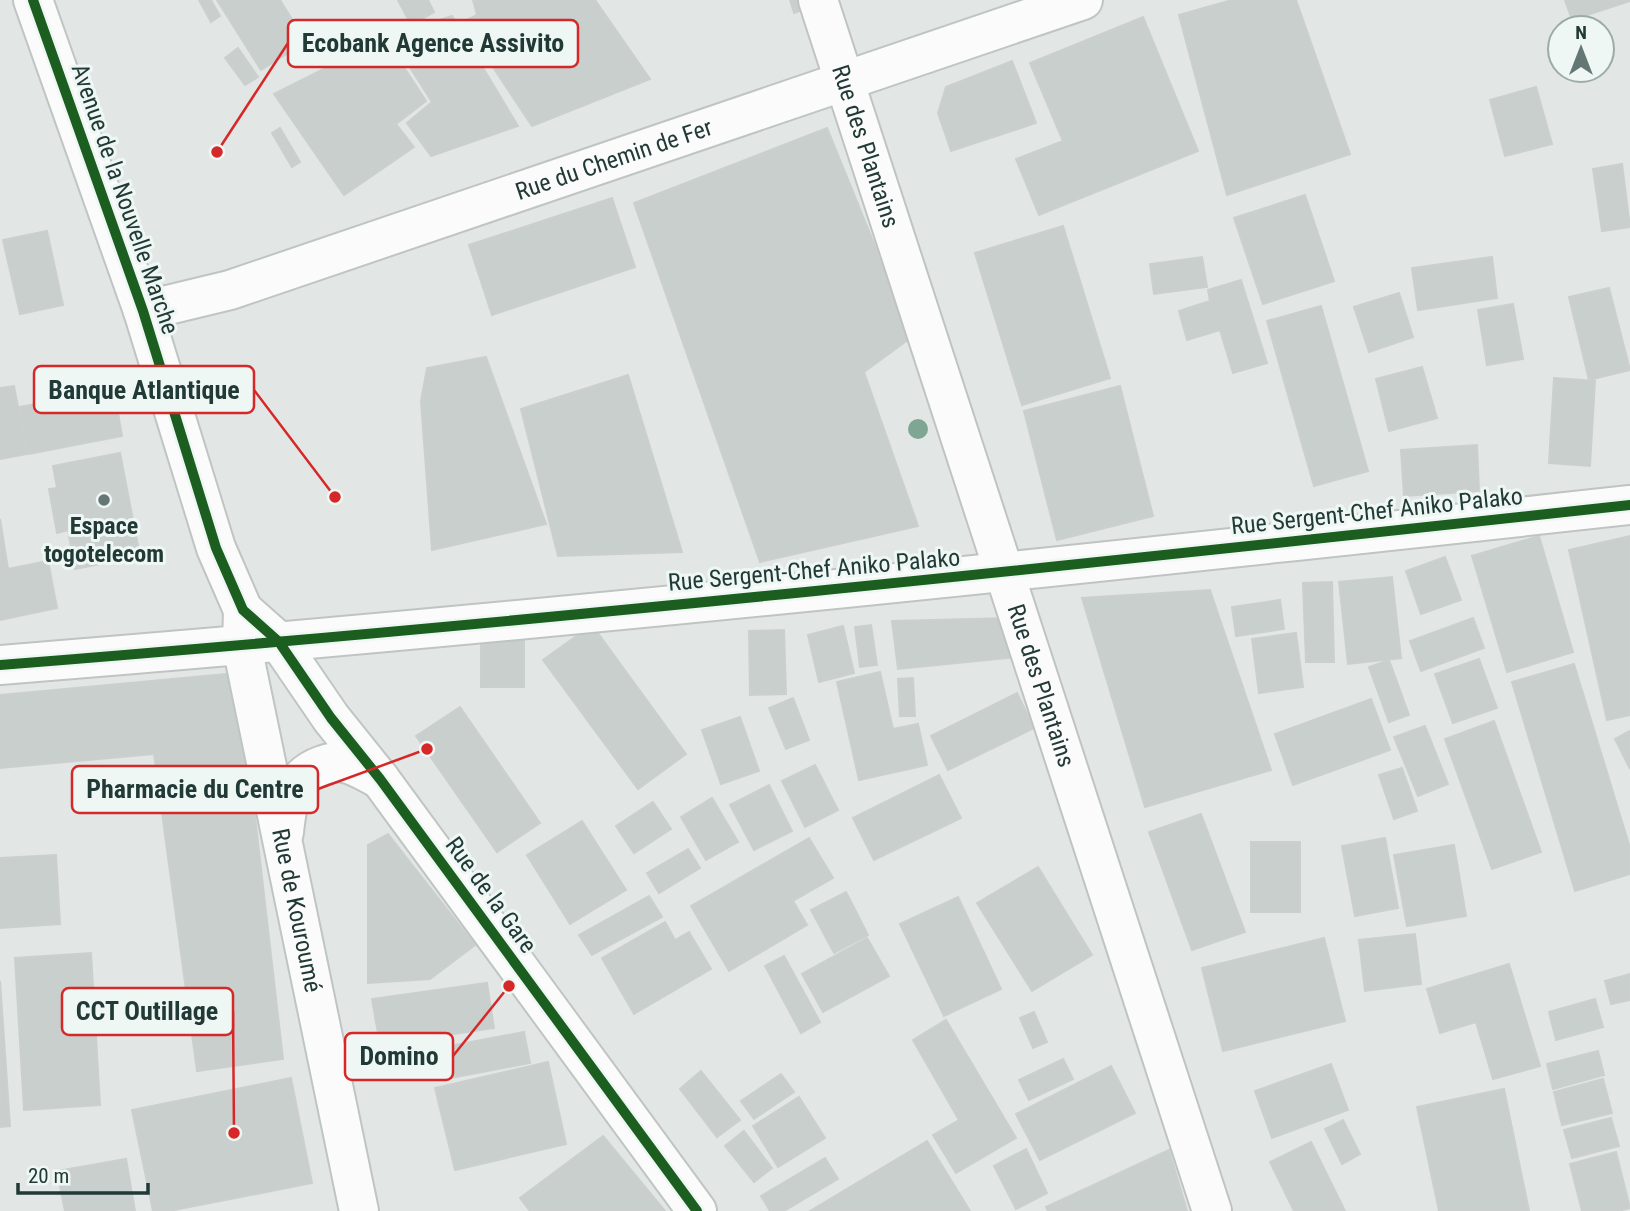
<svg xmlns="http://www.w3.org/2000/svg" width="1630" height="1211" font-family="'Roboto Condensed',sans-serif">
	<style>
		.building { fill: #c9cfcd; stroke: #cbd0cf; stroke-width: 2 }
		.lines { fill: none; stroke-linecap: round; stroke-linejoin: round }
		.street-casing { stroke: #bfc4c3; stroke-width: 42 }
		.secondary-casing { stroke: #bec5c3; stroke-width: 42 }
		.street { stroke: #fbfbfb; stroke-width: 38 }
		.secondary { stroke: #fbfbfb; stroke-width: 38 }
		.cycleway-casing { stroke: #eff7f4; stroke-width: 15 }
		.cycleway { stroke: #1b5e20; stroke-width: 10 }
		.tree { fill: #7ea693 }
		.poi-dot { fill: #657774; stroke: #eff7f4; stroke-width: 2.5 }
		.labels { text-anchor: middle; stroke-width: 6; stroke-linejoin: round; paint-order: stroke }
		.street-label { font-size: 24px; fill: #213a36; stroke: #eff7f4 }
		.poi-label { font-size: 24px; font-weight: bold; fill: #213a36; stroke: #eff7f4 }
		.leader { fill: none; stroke: #d62828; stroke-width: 2.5 }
		.callout-dot { fill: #d62828; stroke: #eff7f4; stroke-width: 2.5 }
		.callout { fill: #eff7f4; stroke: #d62828; stroke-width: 2.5 }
		.callout-label { font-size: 26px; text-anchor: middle; font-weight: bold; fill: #213a36 }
	</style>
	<rect width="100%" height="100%" fill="#e2e7e6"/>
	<g class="building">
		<path d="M199,0H211L220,16L211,22Z"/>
		<path d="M217,0H280L306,42L261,70Z"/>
		<path d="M398,0H428L434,12L411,25Z"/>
		<path d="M473,0H595L650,79L532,126L463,22L477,15Z"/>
		<path d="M790,0H806L809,8L794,13Z"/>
		<path d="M1232,0H1296L1350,154L1227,195L1179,15Z"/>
		<path d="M1565,0H1630V1L1572,20Z"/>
		<path d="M452,16L518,126L431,156L407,123L432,102L390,36Z"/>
		<path d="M1143,17L1198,151L1039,215L1016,159L1063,141L1030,63Z"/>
		<path d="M385,38L426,101L396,124L414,147L344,195L274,94Z"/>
		<path d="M238,48L258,77L245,85L225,58Z"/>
		<path d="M1012,61L1036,123L951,151L938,113L946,87Z"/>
		<path d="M1536,87L1552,144L1505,156L1490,100Z"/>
		<path d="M280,128L300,162L292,167L272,133Z"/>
		<path d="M827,128L912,337L864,372L918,526L760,562L634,203Z"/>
		<path d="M1622,164L1630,227L1602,231L1593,169Z"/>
		<path d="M1305,195L1334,281L1263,304L1234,218Z"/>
		<path d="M612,198L635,267L492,315L469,245Z"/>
		<path d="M1063,226L1110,378L1022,405L975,253Z"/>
		<path d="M47,231L63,305L20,314L3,240Z"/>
		<path d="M1202,257L1207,287L1154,294L1150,264Z"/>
		<path d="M1492,257L1497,298L1418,310L1412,268Z"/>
		<path d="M1241,280L1267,363L1233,373L1220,330L1187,340L1179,311L1210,301L1208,290Z"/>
		<path d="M1609,288L1630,370L1589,380L1569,297Z"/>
		<path d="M1399,293L1413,337L1369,352L1354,307Z"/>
		<path d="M1513,304L1523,359L1487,365L1478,310Z"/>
		<path d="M1321,306L1368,471L1314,486L1267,321Z"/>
		<path d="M486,357L546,524L432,550L421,401L427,368Z"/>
		<path d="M1422,367L1437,418L1389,431L1376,379Z"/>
		<path d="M628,375L682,552L558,556L521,409Z"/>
		<path d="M1554,378L1595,381L1590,466L1549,463Z"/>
		<path d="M14,386L27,454L0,459V388Z"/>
		<path d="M1120,386L1153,516L1057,540L1024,411Z"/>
		<path d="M114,390L122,436L28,454L19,407Z"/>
		<path d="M1477,445L1479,491L1404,496L1401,450Z"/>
		<path d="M120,453L140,556L75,569L68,530L57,533L49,489L57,488L53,466Z"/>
		<path d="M0,519L8,569L48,561L57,608L0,620Z"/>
		<path d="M1539,536L1573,652L1507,672L1472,556Z"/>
		<path d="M1630,536V715L1607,720L1569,550Z"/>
		<path d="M1445,557L1461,600L1421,614L1406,571Z"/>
		<path d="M1392,577L1401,658L1348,664L1339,582Z"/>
		<path d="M1332,582L1334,662H1306L1303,583Z"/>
		<path d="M1210,590L1271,770L1145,807L1082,598Z"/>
		<path d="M1280,600L1284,629L1236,636L1232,607Z"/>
		<path d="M1009,618L1016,657L898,669L892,621Z"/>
		<path d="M1473,618L1484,648L1421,671L1410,641Z"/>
		<path d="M592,625L686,754L638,789L543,660Z"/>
		<path d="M871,625L877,665L860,667L855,627Z"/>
		<path d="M843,626L854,673L819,682L808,635Z"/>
		<path d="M784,630L786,694L750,695L749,631Z"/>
		<path d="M1296,633L1303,687L1259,693L1252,639Z"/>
		<rect x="481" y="636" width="43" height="51"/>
		<path d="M1479,659L1497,708L1453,723L1435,674Z"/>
		<path d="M1389,660L1409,715L1389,722L1369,667Z"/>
		<path d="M1574,664L1630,848V874L1575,891L1512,682Z"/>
		<path d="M880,672L893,729L918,724L927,765L859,780L837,682Z"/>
		<path d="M226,674L240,687L283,1059L197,1071L154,754L0,768V695Z"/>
		<path d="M913,678L915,716H900L898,679Z"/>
		<path d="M1017,693L1034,728L948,770L931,736Z"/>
		<path d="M793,698L809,740L786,749L769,708Z"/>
		<path d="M1371,699L1390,750L1293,785L1275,734Z"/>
		<path d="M460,707L540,823L497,852L416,736Z"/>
		<path d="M740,717L759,771L721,784L702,730Z"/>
		<path d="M1494,721L1541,852L1492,869L1445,739Z"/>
		<path d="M1425,726L1448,784L1418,796L1394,737Z"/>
		<path d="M1630,731V769L1615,739Z"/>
		<path d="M815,765L838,810L805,827L782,781Z"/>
		<path d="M1402,768L1417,811L1394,819L1379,775Z"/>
		<path d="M939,775L961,818L874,860L853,818Z"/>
		<path d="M769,785L792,831L754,850L730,805Z"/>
		<path d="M712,798L738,842L706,860L681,817Z"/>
		<path d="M653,802L671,829L634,853L616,826Z"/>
		<path d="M1201,814L1245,932L1192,950L1149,832Z"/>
		<path d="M582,821L626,890L570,924L527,855Z"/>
		<path d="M388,834L475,945L430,979L368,983V845Z"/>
		<path d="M809,838L833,878L793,901L807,925L729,971L691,906Z"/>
		<path d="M1385,838L1398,908L1355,916L1342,846Z"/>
		<rect x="1251" y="842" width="49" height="70"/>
		<path d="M1454,845L1466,916L1407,926L1394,855Z"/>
		<path d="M688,849L700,868L659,893L647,873Z"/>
		<path d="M56,855L60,924L0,928V858Z"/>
		<path d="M1038,867L1092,955L1032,991L977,903Z"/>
		<path d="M846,892L868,935L834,953L811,910Z"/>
		<path d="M649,896L662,917L592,955L579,935Z"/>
		<path d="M958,897L1001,989L944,1016L900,924Z"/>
		<path d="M665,922L675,940L689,932L711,969L634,1014L602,958Z"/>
		<path d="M1415,934L1421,984L1365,991L1359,940Z"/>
		<path d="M867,938L889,976L823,1012L802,974Z"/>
		<path d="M1324,938L1345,1021L1223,1051L1202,968Z"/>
		<path d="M91,953L100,1105L24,1110L15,958Z"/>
		<path d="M784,956L820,1022L801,1033L765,966Z"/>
		<path d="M1509,964L1540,1066L1493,1079L1476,1022L1440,1033L1427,989Z"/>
		<path d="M1630,974V1000L1611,1004L1605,981Z"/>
		<path d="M0,981L10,1126L0,1127Z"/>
		<path d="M487,983L494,1028L380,1045L372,999Z"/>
		<path d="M1595,999L1603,1027L1556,1040L1549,1012Z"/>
		<path d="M1034,1012L1047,1042L1033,1048L1020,1018Z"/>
		<path d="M946,1020L1016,1138L956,1173L933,1135L959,1120L913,1040Z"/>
		<path d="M524,1032L530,1063L445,1079L439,1048Z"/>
		<path d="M1598,1051L1604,1075L1553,1089L1547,1064Z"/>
		<path d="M1063,1059L1073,1079L1029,1100L1019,1080Z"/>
		<path d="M548,1062L566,1144L455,1170L435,1088Z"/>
		<path d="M1331,1064L1348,1110L1272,1138L1255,1091Z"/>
		<path d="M1111,1066L1135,1113L1040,1160L1016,1114Z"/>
		<path d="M701,1071L740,1120L717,1137L680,1089Z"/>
		<path d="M781,1074L794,1092L754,1119L741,1101Z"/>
		<path d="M291,1078L312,1183L169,1211H153L132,1110Z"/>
		<path d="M1603,1079L1612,1113L1562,1125L1554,1092Z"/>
		<path d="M1504,1089L1529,1211H1439L1417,1107Z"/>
		<path d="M799,1097L825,1138L778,1167L753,1126Z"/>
		<path d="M1611,1118L1619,1146L1572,1158L1564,1130Z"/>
		<path d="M1343,1120L1360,1154L1342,1164L1325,1129Z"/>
		<path d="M744,1131L772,1168L754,1182L725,1146Z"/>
		<path d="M603,1136L665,1211H530L520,1198Z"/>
		<path d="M927,1141L970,1211H810Z"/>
		<path d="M1311,1142L1345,1211H1294L1270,1162Z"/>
		<path d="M1026,1149L1047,1193L1016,1209L994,1166Z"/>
		<path d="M1169,1150L1187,1211H1048L1046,1207Z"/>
		<path d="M1616,1152L1630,1208L1618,1211H1582L1570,1164Z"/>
		<path d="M825,1158L838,1179L784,1211H770L761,1196Z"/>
		<path d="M126,1159L135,1211H65L57,1171Z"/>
	</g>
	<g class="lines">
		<defs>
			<g id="street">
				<path id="s1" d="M818,0L1212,1211"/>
				<path d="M0,665C544,622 1087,564 1630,505"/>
			</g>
			<g id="secondary">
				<path d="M33,0L143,311L216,548L243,610L279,642L331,718L380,779L697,1211"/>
				<path id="s2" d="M143,311L230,290L1083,0"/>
				<path id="s3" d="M243,610L242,646L359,1211"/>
				<path d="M284,832C287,802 291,776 323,765C330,763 336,761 344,763C356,765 369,774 380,779"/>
			</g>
		</defs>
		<use href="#street" class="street-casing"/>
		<use href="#secondary" class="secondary-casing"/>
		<use href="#street" class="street"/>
		<use href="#secondary" class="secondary"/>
		<defs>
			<g id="cycleway">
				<path d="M33,0L143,311L216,548L243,610L279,642L331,718L380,779L697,1211"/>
				<path d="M0,665C544,622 1087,564 1630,505"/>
			</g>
		</defs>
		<use href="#cycleway" class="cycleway-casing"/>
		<use href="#cycleway" class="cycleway"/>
	</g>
	<circle class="tree" cx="918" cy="429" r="10"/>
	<circle class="poi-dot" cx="104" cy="500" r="7"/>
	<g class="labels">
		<g class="street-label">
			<text dy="8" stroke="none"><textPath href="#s1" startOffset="154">Rue des Plantains</textPath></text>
			<text dy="8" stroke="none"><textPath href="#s2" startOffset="495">Rue du Chemin de Fer</textPath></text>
			<text transform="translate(125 199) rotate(71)" y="8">Avenue de la Nouvelle Marche</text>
			<text transform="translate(1377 511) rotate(-6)" y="8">Rue Sergent-Chef Aniko Palako</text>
			<text transform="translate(814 570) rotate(-5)" y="8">Rue Sergent-Chef Aniko Palako</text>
			<text dy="8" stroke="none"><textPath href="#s1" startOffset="721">Rue des Plantains</textPath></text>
			<text transform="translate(491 895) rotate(54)" y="8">Rue de la Gare</text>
			<text dy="8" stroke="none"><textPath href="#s3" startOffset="306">Rue de Kouroumé</textPath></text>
		</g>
		<g class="poi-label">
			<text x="104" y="534">Espace<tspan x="104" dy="28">togotelecom</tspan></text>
		</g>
	</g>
	<path class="leader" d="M217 152L288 43M335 497L254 390M427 749L318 789M234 1133L233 1011M509 986L453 1056"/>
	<g class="callout-dot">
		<circle cx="217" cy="152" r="7"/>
		<circle cx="335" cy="497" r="7"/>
		<circle cx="427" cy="749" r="7"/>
		<circle cx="234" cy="1133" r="7"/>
		<circle cx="509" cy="986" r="7"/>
	</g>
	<g class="callout">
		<rect x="288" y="20" width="290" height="47" rx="7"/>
		<rect x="34" y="366" width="220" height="47" rx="7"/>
		<rect x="72" y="766" width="246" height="47" rx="7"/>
		<rect x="62" y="988" width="171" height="47" rx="7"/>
		<rect x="345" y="1033" width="108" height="47" rx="7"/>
	</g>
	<g class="callout-label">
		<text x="433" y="52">Ecobank Agence Assivito</text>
		<text x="144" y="399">Banque Atlantique</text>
		<text x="195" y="798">Pharmacie du Centre</text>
		<text x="147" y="1020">CCT Outillage</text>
		<text x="399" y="1065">Domino</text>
	</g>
	<g transform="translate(1581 49)"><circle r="33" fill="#eff7f4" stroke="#9daba8" stroke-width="2"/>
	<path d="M0-5L12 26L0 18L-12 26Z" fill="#657774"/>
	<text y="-10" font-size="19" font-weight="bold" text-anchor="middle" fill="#213a36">N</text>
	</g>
	<path d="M18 1183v10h130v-10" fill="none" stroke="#213a36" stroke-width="3.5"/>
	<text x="28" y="1183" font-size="21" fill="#213a36" stroke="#eff7f4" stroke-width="5" paint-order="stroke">20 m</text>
</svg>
